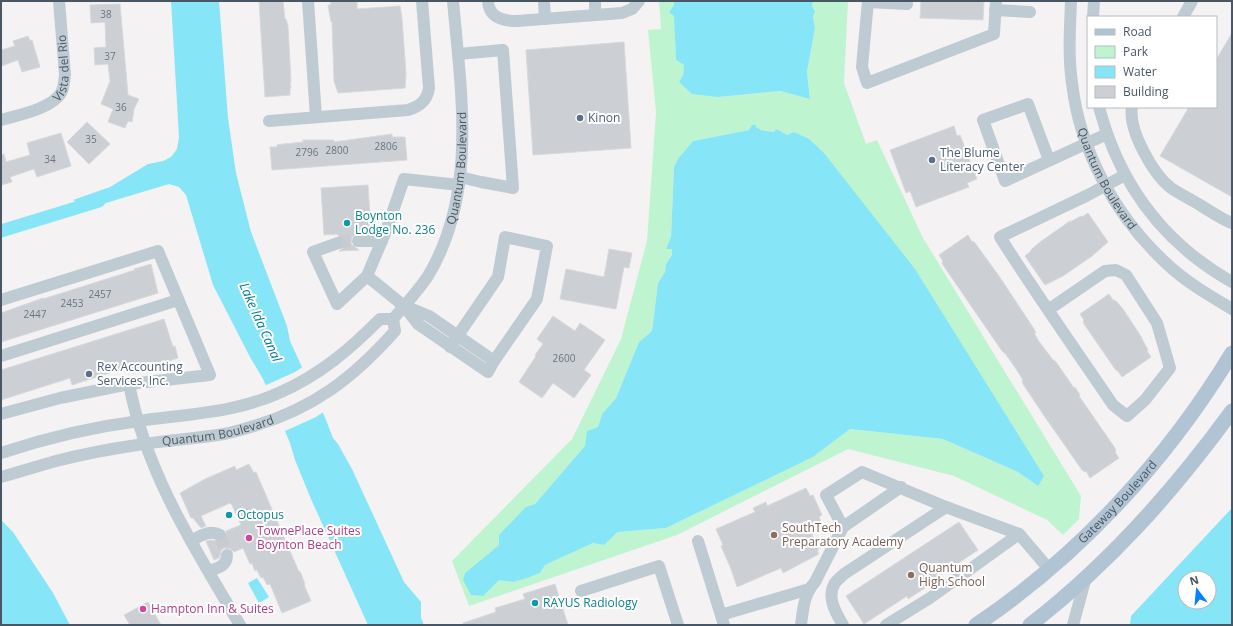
<svg xmlns="http://www.w3.org/2000/svg" width="1233" height="626" font-family="'Open Sans',sans-serif">
	<style>
		.green { fill: #bef5d0; fill-rule: evenodd }
		.water { fill: #86e6f7; fill-rule: evenodd }
		.pier { fill: #f5f2f3 }
		.lines { fill: none; stroke-linecap: round; stroke-linejoin: round }
		.canal { stroke: #86e6f7; stroke-width: 13 }
		.building { fill: #ccd0d5; stroke: #d6d9de }
		.minor-tunnel { stroke: #cacbcf; stroke-width: 12; stroke-dasharray: 12 6; stroke-linecap: butt }
		.minor { stroke: #bfcbd3; stroke-width: 12 }
		.major { stroke: #b0c4d4; stroke-width: 15 }
		.service-dot { fill: #5c6f8a; stroke: #fff; stroke-width: 1.5 }
		.culture-dot { fill: #0f9aa8; stroke: #fff; stroke-width: 1.5 }
		.education-dot { fill: #8d6e63; stroke: #fff; stroke-width: 1.5 }
		.hotel-dot { fill: #d1479c; stroke: #fff; stroke-width: 1.5 }
		.labels { text-anchor: middle; stroke-width: 4; stroke-linejoin: round; paint-order: stroke }
		.number-label { font-size: 10px; fill: #697580 }
		.street-label { font-size: 12px; fill: #485763; stroke: #fff }
		.service-label { font-size: 12px; fill: #4e5e75; stroke: #fff; text-anchor: start }
		.culture-label { font-size: 12px; fill: #0d838f; stroke: #fff; text-anchor: start }
		.education-label { font-size: 12px; fill: #785e54; stroke: #fff; text-anchor: start }
		.hotel-label { font-size: 12px; fill: #b23c85; stroke: #fff; text-anchor: start }
		.water-label { font-size: 13px; font-style: italic; fill: #047d92; stroke: #fff }
	</style>
	<rect width="100%" height="100%" fill="#f5f2f3"/>
	<path class="green" d="M659,1H674L676,60L684,65L683,75L679,82L719,97L780,91L810,99L807,72L815,28L813,17L815,11L812,6L813,1H848L844,83L866,144L877,140L923,238L1081,496L1079,519L1063,535L1047,520L954,476L848,449L677,535L469,606L452,561L572,439L621,339L647,241L656,112L648,30L661,29ZM756,127L761,130L773,132L777,129L787,135L790,134L1038,486L1018,472L943,439L850,429L813,457L666,528L618,532L604,545L593,543L545,565L540,573L513,582L465,573L499,545L526,507L535,504L586,446L587,431L598,427L602,414L616,398L639,342L652,331L658,283L665,272L666,264L672,255V249H666L671,237L674,167L693,141L749,130Z"/>
	<g class="water">
		<path d="M171,1H219L228,118L236,173L251,232L287,326L290,341L324,415L333,438L338,444L352,469L404,582L421,602V618L424,625H368L311,499L295,460L290,443L263,379L250,357L213,285L186,195L179,187L169,184L86,209L73,200L110,187L148,164L163,161L171,157L177,149L179,137Z"/>
		<path d="M674,1H813L812,6L815,11L813,17L815,28L807,72L810,99L780,91L719,97L692,94L679,82L683,75L684,65L676,60L674,16L669,12L674,5Z"/>
		<path d="M752,125H756V127L761,130L773,132L777,129L787,135L794,132L809,139L824,153L915,269L1044,476L1038,486L1018,472L943,439L850,429L813,457L666,528L618,532L604,545L593,543L545,565L540,573L527,578L513,582L499,580L483,596L471,595L463,580L465,573L499,545V535L526,507L535,504L585,446L587,431L598,427L602,414L616,398L639,342L652,331L658,283L665,272L666,264L672,255V249H666L671,237L674,167L678,159L693,141L749,130Z"/>
		<path d="M1232,508V625H1130L1131,616ZM1185,578H1209V602H1185Z"/>
		<path d="M1,520L13,532L53,593L70,625H1Z"/>
		<path d="M257,578L269,597L259,603L248,583Z"/>
	</g>
	<path class="pier" d="M304,366L325,411L316,417L283,432L264,386L295,372Z"/>
	<g class="lines">
		<path class="canal" d="M1,231L99,201"/>
	</g>
	<g class="building">
		<path d="M259,1H283L285,19H286L288,26L291,82H290L291,88H290V95L265,97Z"/>
		<path d="M330,1H357V9L400,6L402,18L406,74L405,88L338,93L334,81L332,22H331L328,5H331Z"/>
		<path d="M921,1H984L983,20L920,18Z"/>
		<path d="M120,4L128,95L139,99L134,109L132,122L128,121L125,128L108,122L113,109L101,104L110,81L108,64L95,65L94,48L106,47L105,22L91,23L90,5Z"/>
		<path d="M1232,33V197L1160,156L1189,107H1216V60Z"/>
		<path d="M28,36L30,41L32,40L40,67L22,72L18,60L1,66V50L15,46L13,41Z"/>
		<path d="M624,42L631,148L533,155L526,50Z"/>
		<path d="M87,122L110,144L89,164L67,142Z"/>
		<path d="M954,126L957,136L960,135L977,179L967,183L969,187L916,207L910,191L906,193L890,150Z"/>
		<path d="M61,133L71,166L37,177L34,169L10,177L12,182L1,185V155L4,154L6,162L30,155L27,143Z"/>
		<path d="M392,134V137H405L407,160L272,170L270,147H277V145L284,144L303,142V140H334V142Z"/>
		<path d="M368,185L371,231L358,232V234L352,237L351,244L359,250L339,251L343,248L345,245V241L343,238L338,236V234L324,235L321,188Z"/>
		<path d="M1088,213L1108,242L1092,256L1063,276L1045,285L1025,256L1031,251V250L1033,248L1040,242L1070,221V222L1081,216L1082,217Z"/>
		<path d="M968,235L972,242L973,241L975,243L999,276L1034,329L1036,333H1034L1038,340L1053,360H1054L1056,362L1074,388L1075,387L1080,395L1079,396L1115,448L1116,451L1115,452L1119,458L1090,478L1086,471L1085,472L1082,470L1045,417L1023,384L1022,381L1023,380L1014,366L1005,353H1004L1002,351L943,265L942,262L943,261L939,255Z"/>
		<path d="M609,249L632,253L629,268L624,267L616,309L560,299L566,269L604,277Z"/>
		<path d="M151,264L158,293L1,342V313L43,298V299L135,270L134,269Z"/>
		<path d="M1109,294L1113,300H1114L1117,302L1123,309L1142,338V339L1148,350L1147,351L1151,357L1122,377L1118,371H1117L1115,369L1084,324L1083,321L1084,320L1080,314Z"/>
		<path d="M553,316L575,331L580,323L605,340L584,370L591,375L574,398L553,383L542,398L519,382L536,356L535,355L543,344L537,339Z"/>
		<path d="M164,319L173,347L175,346L178,358L133,373L131,366L72,385L70,378L1,400V370Z"/>
		<path d="M249,464L254,473L256,472L299,572L300,571L305,584L304,585L311,601L282,613L270,584L267,585L263,577L261,578L257,570L255,571L252,563L250,564L243,548L234,552L231,549L224,548L221,551L219,558L214,560L206,541L212,540L220,542L224,541L227,538L226,531L241,525L232,505L230,503L201,516L206,526L201,528L193,518H191L180,493L205,479L235,466L236,470Z"/>
		<path d="M806,488L810,496L813,495L822,515L819,517L822,524L810,530L819,550L817,551L819,554L783,573L781,568L737,587L731,569L721,546L723,545L716,529L755,512L753,508L766,502L767,506Z"/>
		<path d="M959,522L978,550L936,578L937,580L908,599L907,596L864,624L846,596Z"/>
		<path d="M555,584L568,625H463V623L496,612L495,608L525,599L523,594Z"/>
		<path d="M148,602L161,625H130L124,615Z"/>
	</g>
	<g class="lines">
		<g class="minor-tunnel">
			<path d="M338,243L348,241H358"/>
			<path d="M220,535L227,555"/>
		</g>
		<g class="minor">
			<path d="M308,1L316,117"/>
			<path d="M488,1C489,18 503,21 517,21L622,13L632,9L639,1"/>
			<path d="M544,1L545,19"/>
			<path d="M595,1V15"/>
			<path d="M868,1L862,67L867,83L994,34L996,1"/>
			<path id="s1" d="M1071,1C1070,28 1068,56 1072,83C1080,152 1116,217 1167,264C1186,282 1210,296 1232,309"/>
			<path d="M868,2L907,4"/>
			<path d="M995,10L1030,12"/>
			<path d="M1093,17L1094,1"/>
			<path d="M1183,17L1192,1"/>
			<path d="M458,54L503,50L513,188L481,182L460,177"/>
			<path d="M1099,107C1119,183 1163,243 1232,282"/>
			<path d="M1132,107C1128,130 1153,174 1171,188C1180,194 1190,199 1200,205C1210,211 1221,219 1232,223"/>
			<path id="s2" d="M1,120C18,115 51,109 61,93C64,88 64,81 65,75L59,1"/>
			<path d="M269,121L408,110C420,106 427,101 429,88L422,1"/>
			<path d="M1049,160L1028,104L983,120L1005,181L1107,134"/>
			<path d="M358,241H382"/>
			<path d="M338,243L313,252L337,304L367,276L386,231L404,179L459,185"/>
			<path d="M367,276L404,306L418,324L488,372L494,361L537,299L547,246L505,237L498,277L450,347"/>
			<path d="M1,300L158,251L210,375L129,384L60,398L1,414"/>
			<path d="M405,306L429,316L494,361"/>
			<path d="M1048,310L1105,271L1116,270L1126,275L1157,323L1170,368L1145,400L1127,416L1113,405C1075,349 1036,294 1000,237L1088,195L1125,175"/>
			<path d="M1,356L178,300"/>
			<path d="M129,384C146,473 195,549 240,625"/>
			<path id="s3" d="M1,453C46,438 92,427 139,421C187,414 236,413 281,392C321,374 349,350 380,319H393C405,305 418,291 428,276C478,193 461,92 453,1"/>
			<path id="s4" d="M1,477C19,472 38,466 56,461C83,454 110,449 137,445C166,440 195,439 224,434C234,432 244,429 254,426C314,408 353,378 395,331L393,319"/>
			<path d="M901,487L843,527L826,495L862,472L946,507L1019,534L1049,569"/>
			<path d="M191,541C200,536 210,529 220,535"/>
			<path d="M698,541L724,625"/>
			<path d="M209,571C218,568 227,566 227,555"/>
			<path d="M581,591L659,566L678,625"/>
			<path d="M721,615L809,589"/>
			<path d="M801,625C803,609 804,594 815,582L843,527"/>
			<path d="M843,625C836,613 826,597 835,583C837,580 841,577 844,574L946,507"/>
			<path d="M886,625L930,598L1019,534"/>
			<path d="M1073,625L1086,577"/>
		</g>
		<g class="major">
			<path id="s5" d="M976,625C1080,555 1167,460 1232,353"/>
			<path d="M1030,625C1109,564 1173,492 1232,411"/>
		</g>
	</g>
	<g class="service-dot">
		<circle cx="580" cy="118" r="4"/>
		<circle cx="932" cy="160" r="4"/>
		<circle cx="89" cy="374" r="4"/>
	</g>
	<g class="culture-dot">
		<circle cx="347" cy="223" r="4"/>
		<circle cx="229" cy="515" r="4"/>
		<circle cx="535" cy="603" r="4"/>
	</g>
	<g class="education-dot">
		<circle cx="774" cy="535" r="4"/>
		<circle cx="911" cy="575" r="4"/>
	</g>
	<g class="hotel-dot">
		<circle cx="249" cy="538" r="4"/>
		<circle cx="143" cy="609" r="4"/>
	</g>
	<g class="labels">
		<g class="number-label">
			<text x="106" y="18">38</text>
			<text x="110" y="60">37</text>
			<text x="121" y="111">36</text>
			<text x="91" y="143">35</text>
			<text x="386" y="150">2806</text>
			<text x="337" y="154">2800</text>
			<text x="307" y="156">2796</text>
			<text x="50" y="163">34</text>
			<text x="100" y="298">2457</text>
			<text x="72" y="307">2453</text>
			<text x="35" y="318">2447</text>
			<text x="564" y="362">2600</text>
		</g>
		<g class="street-label">
			<text dy="4" stroke="none"><textPath href="#s2" startOffset="92">Vista del Rio</textPath></text>
			<text dy="4" stroke="none"><textPath href="#s3" startOffset="593">Quantum Boulevard</textPath></text>
			<text dy="4" stroke="none"><textPath href="#s1" startOffset="185">Quantum Boulevard</textPath></text>
			<text dy="4" stroke="none"><textPath href="#s4" startOffset="222">Quantum Boulevard</textPath></text>
			<text dy="4" stroke="none"><textPath href="#s5" startOffset="188">Gateway Boulevard</textPath></text>
		</g>
		<g class="service-label">
			<text x="588" y="122">Kinon</text>
			<text x="940" y="157">The Blume<tspan x="940" dy="14">Literacy Center</tspan></text>
			<text x="97" y="371">Rex Accounting<tspan x="97" dy="14">Services, Inc.</tspan></text>
		</g>
		<g class="culture-label">
			<text x="355" y="220">Boynton<tspan x="355" dy="14">Lodge No. 236</tspan></text>
			<text x="237" y="519">Octopus</text>
			<text x="543" y="607">RAYUS Radiology</text>
		</g>
		<g class="education-label">
			<text x="782" y="532">SouthTech<tspan x="782" dy="14">Preparatory Academy</tspan></text>
			<text x="919" y="572">Quantum<tspan x="919" dy="14">High School</tspan></text>
		</g>
		<g class="hotel-label">
			<text x="257" y="535">TownePlace Suites<tspan x="257" dy="14">Boynton Beach</tspan></text>
			<text x="151" y="613">Hampton Inn &amp; Suites</text>
		</g>
		<g class="water-label">
			<text transform="translate(261 322) rotate(66)" y="5">Lake Ida Canal</text>
		</g>
	</g>
	<rect width="1233" height="626" fill="none" stroke="#485763" stroke-width="4"/>
	<rect x="1087" y="16" width="130" height="92" fill="#ffffff" stroke="#b6bcc1"/>
	<rect x="1095" y="29" width="20" height="6" fill="#b0c4d4" stroke="#b6bcc1"/>
	<text x="1123" y="36" font-size="12" fill="#485763">Road</text>
	<rect x="1095" y="46" width="20" height="12" fill="#bef5d0" stroke="#b6bcc1"/>
	<text x="1123" y="56" font-size="12" fill="#485763">Park</text>
	<rect x="1095" y="66" width="20" height="12" fill="#86e6f7" stroke="#b6bcc1"/>
	<text x="1123" y="76" font-size="12" fill="#485763">Water</text>
	<rect x="1095" y="86" width="20" height="12" fill="#ccd0d5" stroke="#b6bcc1"/>
	<text x="1123" y="96" font-size="12" fill="#485763">Building</text>
	<g transform="translate(1197 590) rotate(344)"><circle r="19" fill="#ffffff" stroke="#b6bcc1"/>
	<path d="M0-3L7 15L0 10L-7 15Z" fill="#0680fb"/>
	<text y="-6" font-size="11" font-weight="bold" text-anchor="middle" fill="#485763">N</text>
	</g>
</svg>
